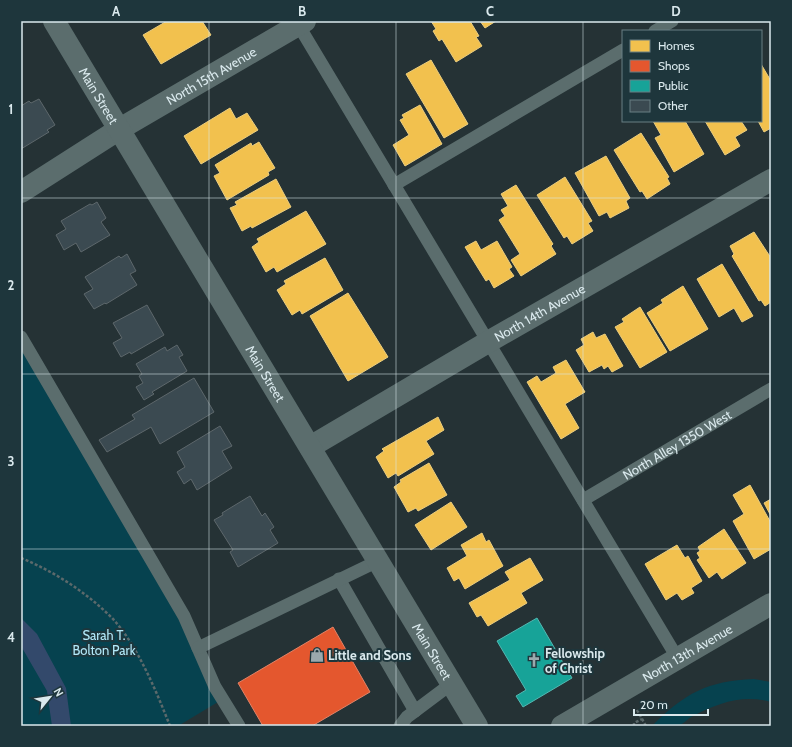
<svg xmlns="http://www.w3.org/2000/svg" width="792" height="747" font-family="Cabin,sans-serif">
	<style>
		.green { fill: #06424f }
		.water { fill: #33496b }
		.homes { fill: #f2c14e; stroke: #ebcd7e }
		.shops { fill: #e4572e; stroke: #e18367 }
		.public { fill: #17a398; stroke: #52b8b2 }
		.building { fill: #3b4a51; stroke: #5d676b }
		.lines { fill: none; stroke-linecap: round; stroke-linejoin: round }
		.path { stroke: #5b696b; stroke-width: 2.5; stroke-dasharray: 3 2; stroke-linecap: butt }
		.service { stroke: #5b6d6d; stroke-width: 13 }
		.minor { stroke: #5b6d6d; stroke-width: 22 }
		.tertiary { stroke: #5b6d6d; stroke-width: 22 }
		.grid { fill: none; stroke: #dae9ed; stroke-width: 1; stroke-opacity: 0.55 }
		.labels { text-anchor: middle; stroke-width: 4; stroke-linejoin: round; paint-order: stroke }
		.street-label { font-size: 13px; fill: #dae9ed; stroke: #1e363c }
		.park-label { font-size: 13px; fill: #b2e9f9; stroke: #1e363c }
		.poi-label { font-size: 13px; font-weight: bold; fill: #dae9ed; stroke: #1e363c; text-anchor: start }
		.neatline { fill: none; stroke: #dae9ed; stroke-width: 1.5 }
		.grid-label { font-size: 13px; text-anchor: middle; font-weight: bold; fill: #dae9ed }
	</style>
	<rect width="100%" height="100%" fill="#253235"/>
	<g class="green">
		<path d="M21,333L223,699L178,726H21Z"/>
		<path d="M754,679L771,682V702C743,694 718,703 693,716C688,718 683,725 677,726C670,728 660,726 652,726C685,693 707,681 754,679Z"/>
	</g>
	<path class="water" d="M21,618L37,634L66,688L71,726H52L47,691L21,646Z"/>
	<g class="homes">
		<path d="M167,21H202L211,35L161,64L143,35Z"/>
		<path d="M431,21H470L479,36L476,37L482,46L456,62L442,39L439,41L433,31L436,29Z"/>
		<path d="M480,21H496L485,28Z"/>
		<path d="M431,60L468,124L444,138L406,74Z"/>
		<path d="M761,64L771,81V128L764,132L758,121H761Z"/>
		<path d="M420,105L442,144L405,166L393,145L409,135L400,120L404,118L402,115Z"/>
		<path d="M230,108L236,119L247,113L258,130L201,164L184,136Z"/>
		<path d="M653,121H685L704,154L674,172L655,138L661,135Z"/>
		<path d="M705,121H741L747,130L735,137L740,146L725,155Z"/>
		<path d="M641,133L669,177L667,178L670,184L647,199L642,191L640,192L614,150Z"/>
		<path d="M259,142L275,168L268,172L269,175L227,200L214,176L220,173L215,165L251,143L252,146Z"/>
		<path d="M606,156L630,198L626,201L629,208L610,218L607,212L599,216L575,173Z"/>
		<path d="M565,177L592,221L588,223L593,231L572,244L567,236L564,238L537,195Z"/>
		<path d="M276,179L291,207L252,228L251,226L242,231L230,208L237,205L235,202Z"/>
		<path d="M516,185L553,244L551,246L556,254L521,276L511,260L520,254L499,220L505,216L501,210L508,206L501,194Z"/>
		<path d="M306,211L326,244L277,272L274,267L266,272L252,247L259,242L257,239Z"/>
		<path d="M754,232L771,258V302L765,306L761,300L759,301L732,256L734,254L730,246Z"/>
		<path d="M476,241L481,250L497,241L512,267L509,269L514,276L494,288L489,279L486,281L465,247Z"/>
		<path d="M325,258L343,290L302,314L300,310L292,315L277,290L286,284L284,281Z"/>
		<path d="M722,264L753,316L742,322L734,308L719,317L697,279Z"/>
		<path d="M683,286L708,329L670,351L647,313L663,303L661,300Z"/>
		<path d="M348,293L388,357L348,381L310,316Z"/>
		<path d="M640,307L667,352L640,368L615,327L624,322L622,319Z"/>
		<path d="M593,332L596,338L605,334L623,366L612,372L608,366L604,369L602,365L589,372L576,350L584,345L581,339Z"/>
		<path d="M566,360L585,392L565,404L579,428L561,439L527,382L537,376L541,382L556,373L553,367Z"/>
		<path d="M438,417L444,430L426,441L434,454L398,476L396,473L388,478L376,457L384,451L382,449Z"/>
		<path d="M429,463L447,495L418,511L416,508L408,512L394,487L401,482L400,480Z"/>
		<path d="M750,485L771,523V549L754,559L733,521L744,514L733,495Z"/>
		<path d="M771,499V516L764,503Z"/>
		<path d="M451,502L467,527L431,550L415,525Z"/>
		<path d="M724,529L746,563L722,579L717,572L709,578L697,560L700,558L697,553L700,551L698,547Z"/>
		<path d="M482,533L486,542L489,540L503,566L465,589L459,578L454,581L447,568L467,556L461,545Z"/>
		<path d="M677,545L685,558L688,556L702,581L691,588L694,593L682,600L677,593L666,600L645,564Z"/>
		<path d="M530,558L543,580L521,593L527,603L488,626L481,615L477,617L469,603L510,580L505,572Z"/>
	</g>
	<path class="shops" d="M333,627L370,692L312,726H263L238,683Z"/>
	<path class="public" d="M537,618L572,678L523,707L516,696L526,690L497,641Z"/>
	<g class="building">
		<path d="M39,99L55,125L47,130L49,132L21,149V106L29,101L31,103Z"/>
		<path d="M97,202L106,218L101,222L110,235L81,252L76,243L64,250L56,235L66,229L61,221L90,204L92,205Z"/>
		<path d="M127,254L136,271L130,274L137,285L106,304L105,303L94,309L84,294L93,289L85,277L119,256L121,258Z"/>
		<path d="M147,305L164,335L131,354L130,352L121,357L113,343L122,338L113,323Z"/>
		<path d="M177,345L183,355L179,357L187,371L152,392L154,394L144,400L136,387L143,383L139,376L142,374L136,364L165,347L167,351Z"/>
		<path d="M194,378L214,412L160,444L151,427L107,452L99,440L135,419L132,415Z"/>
		<path d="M220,426L232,446L222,451L232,468L197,490L191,479L184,484L177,472L185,467L177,452Z"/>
		<path d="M250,496L262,516L265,513L274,527L270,530L278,543L238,567L230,552L233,550L214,520L223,515L222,513Z"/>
	</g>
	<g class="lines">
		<g class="path">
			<path d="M21,558C55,572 86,592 112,618C137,644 157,693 170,726"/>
			<path d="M637,710L646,726"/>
			<path d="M634,726V723L642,719"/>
		</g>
		<g class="service">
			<path d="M296,21L678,659"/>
			<path d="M655,31L672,21"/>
			<path d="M394,185L623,50"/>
			<path d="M21,337L184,616L215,687L239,726"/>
			<path id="s1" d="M583,500L771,389"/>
			<path d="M339,579L415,711"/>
			<path d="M198,648L378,561"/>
			<path d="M400,726L407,717L451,684"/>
		</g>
		<g class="minor">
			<path id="s2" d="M21,192L118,130L305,21"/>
			<path id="s3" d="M310,447L488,342L771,180"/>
		</g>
		<g class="tertiary">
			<path id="s4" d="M54,21L477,726"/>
			<path id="s5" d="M562,726L771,604"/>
		</g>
	</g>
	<path class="grid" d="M209,21V726M396,21V726M583,21V726M21,198H771M21,374H771M21,549H771"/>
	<defs>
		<symbol id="shop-bare" viewBox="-9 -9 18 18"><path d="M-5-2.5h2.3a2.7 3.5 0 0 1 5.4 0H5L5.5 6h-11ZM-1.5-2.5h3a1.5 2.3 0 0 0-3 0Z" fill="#9ba9ad" stroke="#1e363c" stroke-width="2.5" paint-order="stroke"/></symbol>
		<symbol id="church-bare" viewBox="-9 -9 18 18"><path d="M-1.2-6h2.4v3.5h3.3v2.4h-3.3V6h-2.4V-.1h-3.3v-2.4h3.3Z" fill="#9ba9ad" stroke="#1e363c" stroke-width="2.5" paint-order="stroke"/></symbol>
	</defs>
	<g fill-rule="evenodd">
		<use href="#shop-bare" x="307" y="645" width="20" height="20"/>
		<use href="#church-bare" x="524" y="650" width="20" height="20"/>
	</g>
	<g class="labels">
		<g class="street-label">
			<text dy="5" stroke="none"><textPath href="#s2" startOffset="223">North 15th Avenue</textPath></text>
			<text dy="5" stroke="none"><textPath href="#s4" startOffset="87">Main Street</textPath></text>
			<text dy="5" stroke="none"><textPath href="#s3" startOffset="266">North 14th Avenue</textPath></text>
			<text dy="5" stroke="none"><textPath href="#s4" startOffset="411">Main Street</textPath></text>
			<text dy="5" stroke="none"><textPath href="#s1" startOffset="109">North Alley 1350 West</textPath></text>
			<text dy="5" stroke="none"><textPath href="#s4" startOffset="735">Main Street</textPath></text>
			<text dy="5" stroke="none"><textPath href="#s5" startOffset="145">North 13th Avenue</textPath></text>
		</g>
		<g class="park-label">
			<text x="104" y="640">Sarah T.<tspan x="104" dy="15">Bolton Park</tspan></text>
		</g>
		<g class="poi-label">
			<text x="545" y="658">Fellowship<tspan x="545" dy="15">of Christ</tspan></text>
			<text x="328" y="660">Little and Sons</text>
		</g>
	</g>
	<rect width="792" height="747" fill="none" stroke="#1e363c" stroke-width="44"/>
	<rect x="622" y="30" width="140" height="92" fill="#1e363c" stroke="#697e83"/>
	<rect x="630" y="40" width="20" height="12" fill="#f2c14e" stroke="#697e83"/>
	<text x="658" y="50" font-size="12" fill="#dae9ed">Homes</text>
	<rect x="630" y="60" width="20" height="12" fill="#e4572e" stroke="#697e83"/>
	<text x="658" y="70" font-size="12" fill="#dae9ed">Shops</text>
	<rect x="630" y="80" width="20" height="12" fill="#17a398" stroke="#697e83"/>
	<text x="658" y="90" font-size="12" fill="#dae9ed">Public</text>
	<rect x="630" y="100" width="20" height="12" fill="#3b4a51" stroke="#697e83"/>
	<text x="658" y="110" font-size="12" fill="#dae9ed">Other</text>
	<g transform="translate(50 697) rotate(60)" stroke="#1e363c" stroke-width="3" paint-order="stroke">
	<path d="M0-3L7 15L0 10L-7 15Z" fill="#dae9ed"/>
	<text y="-6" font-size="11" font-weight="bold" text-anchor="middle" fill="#dae9ed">N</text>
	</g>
	<path d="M634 709v6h74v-6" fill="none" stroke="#dae9ed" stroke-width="2"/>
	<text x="640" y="709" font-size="12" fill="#dae9ed" stroke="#1e363c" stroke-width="3" paint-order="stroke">20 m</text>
	<rect x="22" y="22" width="748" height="703" class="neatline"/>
	<g class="grid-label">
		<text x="116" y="16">A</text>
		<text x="302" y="16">B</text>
		<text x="490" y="16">C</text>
		<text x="676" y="16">D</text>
		<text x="11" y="114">1</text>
		<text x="11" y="290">2</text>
		<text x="11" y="466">3</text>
		<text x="11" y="642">4</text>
	</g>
</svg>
